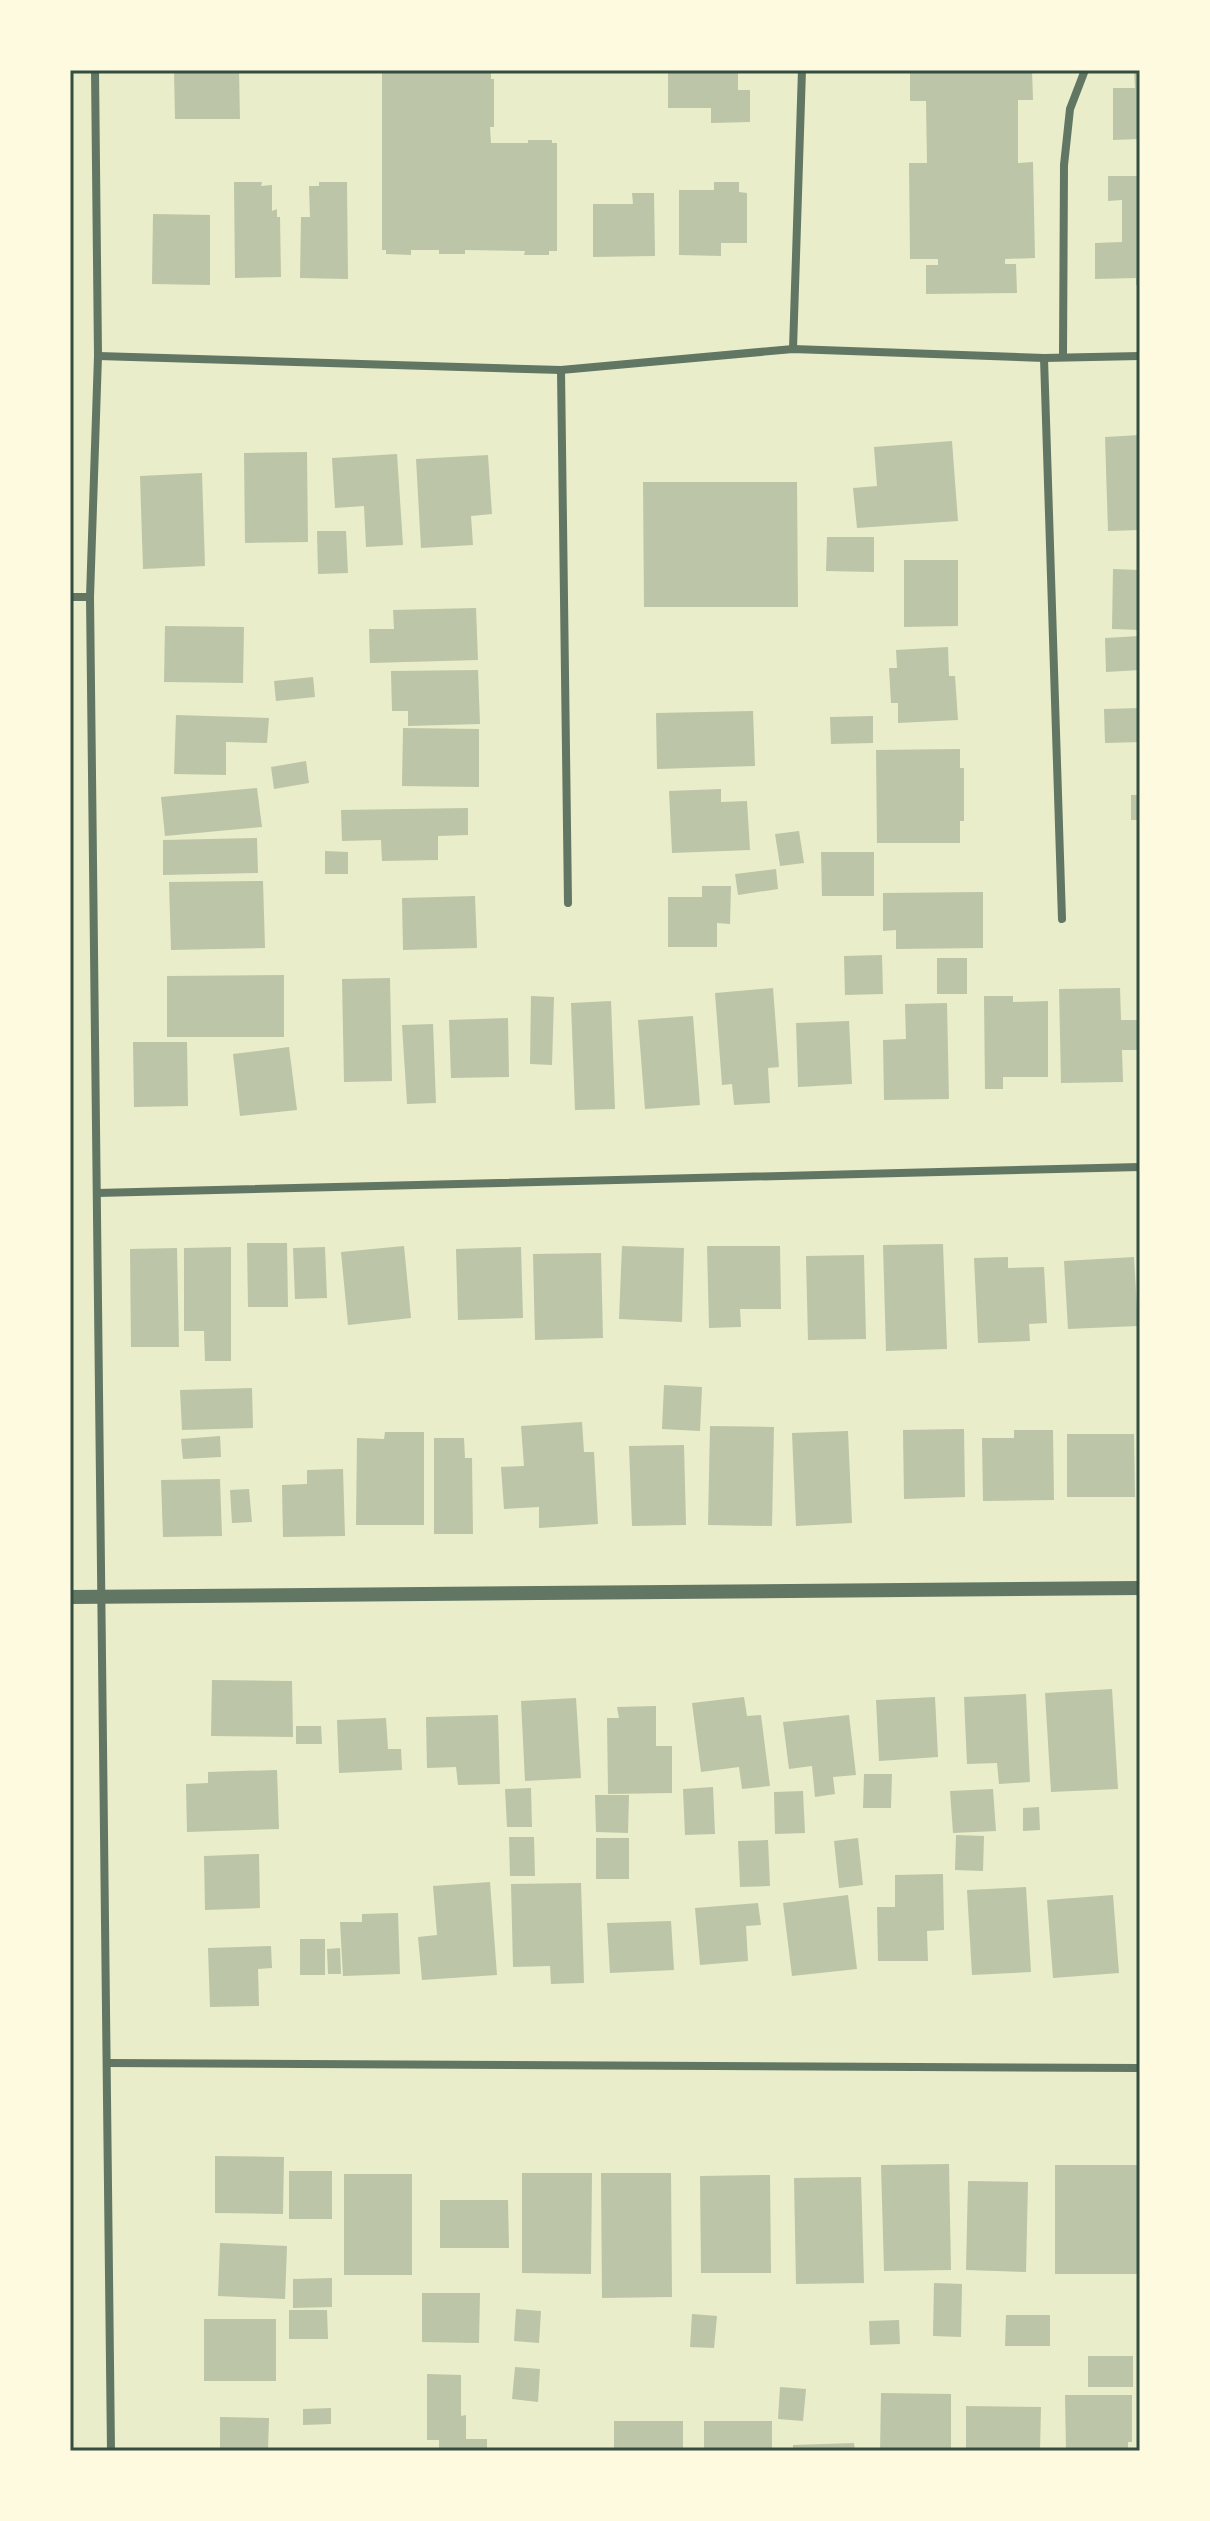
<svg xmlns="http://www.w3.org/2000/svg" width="1210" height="2521" font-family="Lato,sans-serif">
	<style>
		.green { fill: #cad2ad }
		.building { fill: #bcc5a7 }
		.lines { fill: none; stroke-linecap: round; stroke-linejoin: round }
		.minor { stroke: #617663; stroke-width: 8 }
		.tertiary { stroke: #617663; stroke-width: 14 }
		.neatline { fill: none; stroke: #344e41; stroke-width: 3 }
	</style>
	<rect width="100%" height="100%" fill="#e9edc9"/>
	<path class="green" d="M70,1900H71L72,2451H70Z"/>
	<g class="building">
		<path d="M174,70H239L240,119H175Z"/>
		<path d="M382,70H491V79H494V127H490L491,143H528V140H552V143H557V251H549V255H524L525,251L465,250V254H439V250H411V255L386,254V250H382Z"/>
		<path d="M668,70H738V90H750V122L711,123V108H668Z"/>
		<path d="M910,70H1032L1033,100H1018V163L1033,162L1035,258L1005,259V264H1016L1017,293L926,294V265H938V259H910L909,163H927L926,101H910Z"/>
		<path d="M1134,70H1140V139L1113,140V88H1135Z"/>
		<path d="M1108,176H1140V285H1136V278L1095,279V243L1122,242V200L1108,201Z"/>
		<path d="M234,182H262L261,186L272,185V211L277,209V217H280L281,277L235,278Z"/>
		<path d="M319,182H347L348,279L300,278L301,217H310L309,186H319Z"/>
		<path d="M714,182H739V192L747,193V243H721V256L679,255V190H714Z"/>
		<path d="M632,193H654L655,256L593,257V204H633Z"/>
		<path d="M153,214L210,215V285L152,284Z"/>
		<path d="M1140,435V530L1108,531L1105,437Z"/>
		<path d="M952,441L958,521L857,528L853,488L877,486L874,447Z"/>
		<path d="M307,452L308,542L245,543L244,453Z"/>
		<path d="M397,454L403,545L366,547L364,506L335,508L332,458Z"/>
		<path d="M488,455L492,514L471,516L473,545L421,548L416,459Z"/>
		<path d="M202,473L205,566L143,569L140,476Z"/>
		<path d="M643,482H797L798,607H644Z"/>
		<path d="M317,531H346L348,573L318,574Z"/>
		<path d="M827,537H874V572L826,571Z"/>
		<path d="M904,560H958V626L904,627Z"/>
		<path d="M1113,569L1140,570V630L1112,629Z"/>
		<path d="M476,608L478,660L370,663L369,629H394L393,610Z"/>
		<path d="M165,626L244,627L243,683L164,682Z"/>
		<path d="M1140,636V670L1106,672L1105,638Z"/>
		<path d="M948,647L949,676H955L958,720L898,723V703H891L889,668H897L896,650Z"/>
		<path d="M478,670L480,724L408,726V711H392L391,671Z"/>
		<path d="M313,677L315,697L276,701L274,681Z"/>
		<path d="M1140,708V742L1105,743L1104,709Z"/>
		<path d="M753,711L755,766L657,769L656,713Z"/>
		<path d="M176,715L269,718L267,743L226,742V775L174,774Z"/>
		<path d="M873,716V743L831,744L830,717Z"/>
		<path d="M403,728L479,729V787L402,786Z"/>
		<path d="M960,749V768H964V821H960V843H877L876,750Z"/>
		<path d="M306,761L309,783L274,789L271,767Z"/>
		<path d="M257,788L262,827L165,836L161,797Z"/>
		<path d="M721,789V802L747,801L750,850L672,853L669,791Z"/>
		<rect x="1131" y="795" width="9" height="25"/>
		<path d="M468,808V835L438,836V860L382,861L381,840L342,841L341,810Z"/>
		<path d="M799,831L804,863L780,866L775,834Z"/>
		<path d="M257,838L258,873L163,875V840Z"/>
		<path d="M325,851L348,852V874H325Z"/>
		<path d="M821,852H874V896H822Z"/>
		<path d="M776,869L778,889L738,895L735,874Z"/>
		<path d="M263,881L265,948L171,950L169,882Z"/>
		<path d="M702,886H731L730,924L717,923V947H668V897H702Z"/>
		<path d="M983,892V948L896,949V930L883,931V893Z"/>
		<path d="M475,896L477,948L403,950L402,898Z"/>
		<path d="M882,955L883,994L845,995L844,956Z"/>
		<rect x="937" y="958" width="30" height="36"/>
		<path d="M284,975V1037H167V976Z"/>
		<path d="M390,978L392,1081L344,1082L342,979Z"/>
		<path d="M773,988L779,1067L768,1068L770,1103L734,1105L732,1084L722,1085L715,993Z"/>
		<path d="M1120,988L1121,1020H1138L1139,1050H1122L1123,1082L1061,1083L1059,989Z"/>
		<path d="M531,996L554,997L552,1065L530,1064Z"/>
		<path d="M984,996H1013V1002L1048,1001V1077H1003V1089H985Z"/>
		<path d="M611,1001L615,1109L575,1110L571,1003Z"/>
		<path d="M947,1003L949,1099L884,1100L883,1040L906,1039L905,1004Z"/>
		<path d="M693,1016L700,1105L645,1109L638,1020Z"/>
		<path d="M508,1018L509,1077L451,1078L449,1020Z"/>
		<path d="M849,1021L852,1084L798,1087L796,1023Z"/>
		<path d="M433,1024L436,1103L407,1104L402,1025Z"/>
		<path d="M133,1042H187L188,1106L134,1107Z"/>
		<path d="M289,1047L297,1110L240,1116L233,1054Z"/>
		<path d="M247,1243H287L288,1307H248Z"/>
		<path d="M943,1244L947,1349L886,1351L883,1245Z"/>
		<path d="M404,1246L411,1318L348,1325L341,1252Z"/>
		<path d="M622,1246L684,1248L682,1322L619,1319Z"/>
		<path d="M707,1246H780L781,1309H740L741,1327L709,1328Z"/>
		<path d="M231,1247V1361H205L204,1331H184V1248Z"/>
		<path d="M325,1247L327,1298L295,1299L293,1248Z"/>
		<path d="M521,1247L523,1318L458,1320L456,1249Z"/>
		<path d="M177,1248L179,1347H131L130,1249Z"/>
		<path d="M601,1253L603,1338L535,1340L533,1254Z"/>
		<path d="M864,1255L866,1339L808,1340L806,1256Z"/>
		<path d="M1008,1257V1268L1044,1267L1047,1323L1029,1324L1030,1341L978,1343L974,1258Z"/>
		<path d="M1134,1257L1138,1326L1068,1329L1064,1261Z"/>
		<path d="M664,1385L702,1387L700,1431L662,1429Z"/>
		<path d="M252,1388L253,1428L182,1430L180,1390Z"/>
		<path d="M582,1422L584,1452H594L598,1524L539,1528V1507L504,1509L501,1467L524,1466L521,1426Z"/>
		<path d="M710,1426L774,1427L772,1526L708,1525Z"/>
		<path d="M964,1429L965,1497L904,1499L903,1430Z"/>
		<path d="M1014,1430H1053L1054,1500L983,1501L982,1438H1014Z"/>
		<path d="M848,1431L852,1523L796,1526L792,1433Z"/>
		<path d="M385,1432H424V1525H356L357,1438L384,1439Z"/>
		<path d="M1067,1434H1134L1135,1497H1067Z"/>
		<path d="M220,1436L221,1457L183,1459L181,1439Z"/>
		<path d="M434,1438H464L465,1458H472L473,1534H434Z"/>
		<path d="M684,1445L686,1525L632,1526L629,1446Z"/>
		<path d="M343,1469L345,1536L283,1537L282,1485L307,1484V1470Z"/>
		<path d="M220,1479L222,1536L163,1537L161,1480Z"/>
		<path d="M249,1489L252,1522L232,1523L230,1490Z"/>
		<path d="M212,1680L292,1681L293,1737L211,1736Z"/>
		<path d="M1112,1689L1118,1789L1051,1792L1045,1693Z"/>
		<path d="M1026,1694L1030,1782L999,1784L997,1763L967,1764L964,1697Z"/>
		<path d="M744,1697L747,1716L761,1715L770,1786L742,1789L739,1767L701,1772L692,1703Z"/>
		<path d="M935,1697L938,1757L879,1761L876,1700Z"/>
		<path d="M576,1698L581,1778L525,1781L521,1701Z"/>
		<path d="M656,1706V1746H672V1793L608,1794L607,1718H619L617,1707Z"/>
		<path d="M498,1715L500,1784L458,1785L456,1767L427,1768L426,1717Z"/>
		<path d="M849,1715L856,1775L833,1777L835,1794L815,1797L812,1766L789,1769L783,1722Z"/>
		<path d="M386,1718L388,1749H401L402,1770L339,1773L337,1720Z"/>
		<path d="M296,1726H321L322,1744H296Z"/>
		<path d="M277,1770L279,1829L187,1832L186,1784L208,1783V1772Z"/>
		<path d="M864,1774H892L891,1808H863Z"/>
		<path d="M713,1787L715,1834L685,1835L683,1789Z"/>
		<path d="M531,1788L532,1827H507L505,1789Z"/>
		<path d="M993,1789L996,1831L953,1833L950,1791Z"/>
		<path d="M803,1791L805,1833L775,1834L774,1792Z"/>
		<path d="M595,1795H629L628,1833L596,1832Z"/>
		<path d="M1039,1807L1040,1830L1023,1831V1808Z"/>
		<path d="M956,1835L984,1836L983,1871L955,1870Z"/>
		<path d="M509,1837H534L535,1876H510Z"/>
		<rect x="596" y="1838" width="33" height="41"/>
		<path d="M858,1838L863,1885L839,1888L834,1841Z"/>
		<path d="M768,1840L770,1886L740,1887L738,1841Z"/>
		<path d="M259,1854L260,1908L205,1910L204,1856Z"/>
		<path d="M943,1874L944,1930L927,1931L928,1961H878L877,1907H895V1875Z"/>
		<path d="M490,1882L497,1975L422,1980L418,1937L437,1935L433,1886Z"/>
		<path d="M581,1883L584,1983L551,1984L550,1966L513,1967L511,1884Z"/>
		<path d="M1026,1887L1031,1972L972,1975L967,1890Z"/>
		<path d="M848,1895L857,1969L792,1976L783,1903Z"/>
		<path d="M1113,1895L1119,1973L1053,1978L1047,1900Z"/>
		<path d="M758,1903L761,1925L746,1926L748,1961L700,1965L695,1908Z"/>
		<path d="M398,1913L400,1974L343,1976L340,1922H362V1914Z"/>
		<path d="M671,1921L674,1970L610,1973L607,1923Z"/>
		<rect x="300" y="1939" width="25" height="36"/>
		<path d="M271,1946L272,1968L258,1969L259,2006L210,2007L208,1948Z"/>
		<path d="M340,1948L341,1974H328L327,1949Z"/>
		<path d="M215,2156L284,2157L283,2214L215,2213Z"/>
		<path d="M949,2164L951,2270L884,2271L881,2165Z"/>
		<rect x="1055" y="2165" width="85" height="109"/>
		<rect x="289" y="2171" width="43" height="48"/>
		<path d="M522,2173H592L591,2274L522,2273Z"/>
		<path d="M601,2173H671L672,2297L602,2298Z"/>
		<rect x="344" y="2174" width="68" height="101"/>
		<path d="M770,2175L771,2273H701L700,2176Z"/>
		<path d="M861,2177L864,2283L796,2284L794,2178Z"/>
		<path d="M968,2181L1028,2182L1026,2272L966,2270Z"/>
		<path d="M440,2200H508L509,2248H440Z"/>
		<path d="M220,2243L287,2246L285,2299L218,2296Z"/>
		<path d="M332,2278V2307L293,2308V2279Z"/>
		<path d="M934,2283L962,2284L961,2337L933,2336Z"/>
		<path d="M422,2293H480L479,2343L422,2342Z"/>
		<path d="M516,2309L541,2311L539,2343L514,2341Z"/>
		<path d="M289,2310H327L328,2339H289Z"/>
		<path d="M692,2314L717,2316L714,2348L690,2347Z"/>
		<path d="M1006,2315H1050V2346H1005Z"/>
		<rect x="204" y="2319" width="72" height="62"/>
		<path d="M899,2320L900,2344L870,2345L869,2321Z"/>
		<rect x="1088" y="2356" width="45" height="31"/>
		<path d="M515,2367L540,2369L538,2402L512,2399Z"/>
		<path d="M427,2374L461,2375V2416L466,2415V2439H487V2451H439V2440H427Z"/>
		<path d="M780,2387L806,2389L803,2421L778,2419Z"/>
		<path d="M881,2393L951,2394V2451H880Z"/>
		<path d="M1065,2395H1132V2442H1128V2451H1066Z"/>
		<path d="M966,2406L1041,2407L1040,2451H966Z"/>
		<path d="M331,2408V2424L303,2425V2409Z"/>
		<path d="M220,2417L269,2418L268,2451H220Z"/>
		<rect x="614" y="2421" width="69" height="30"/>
		<rect x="704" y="2421" width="68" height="30"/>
		<path d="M854,2443L855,2451H793V2445Z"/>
	</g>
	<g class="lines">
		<g class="minor">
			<path d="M95,70L98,356L90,597L111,2451"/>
			<path d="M793,349L802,70"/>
			<path d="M98,356L561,370L793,349L1044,358L1140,356"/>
			<path d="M1063,357L1064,165L1070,109L1085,70"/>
			<path d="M1044,358L1062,919"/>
			<path d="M561,370L568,903"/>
			<path d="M70,597H90"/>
			<path d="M97,1193L1140,1167"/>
			<path d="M107,2063L1140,2068"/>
		</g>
		<path class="tertiary" d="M70,1597L1140,1588"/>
	</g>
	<rect width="1210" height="2521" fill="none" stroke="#fefae0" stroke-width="144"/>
	<rect x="72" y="72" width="1066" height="2377" class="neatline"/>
</svg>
